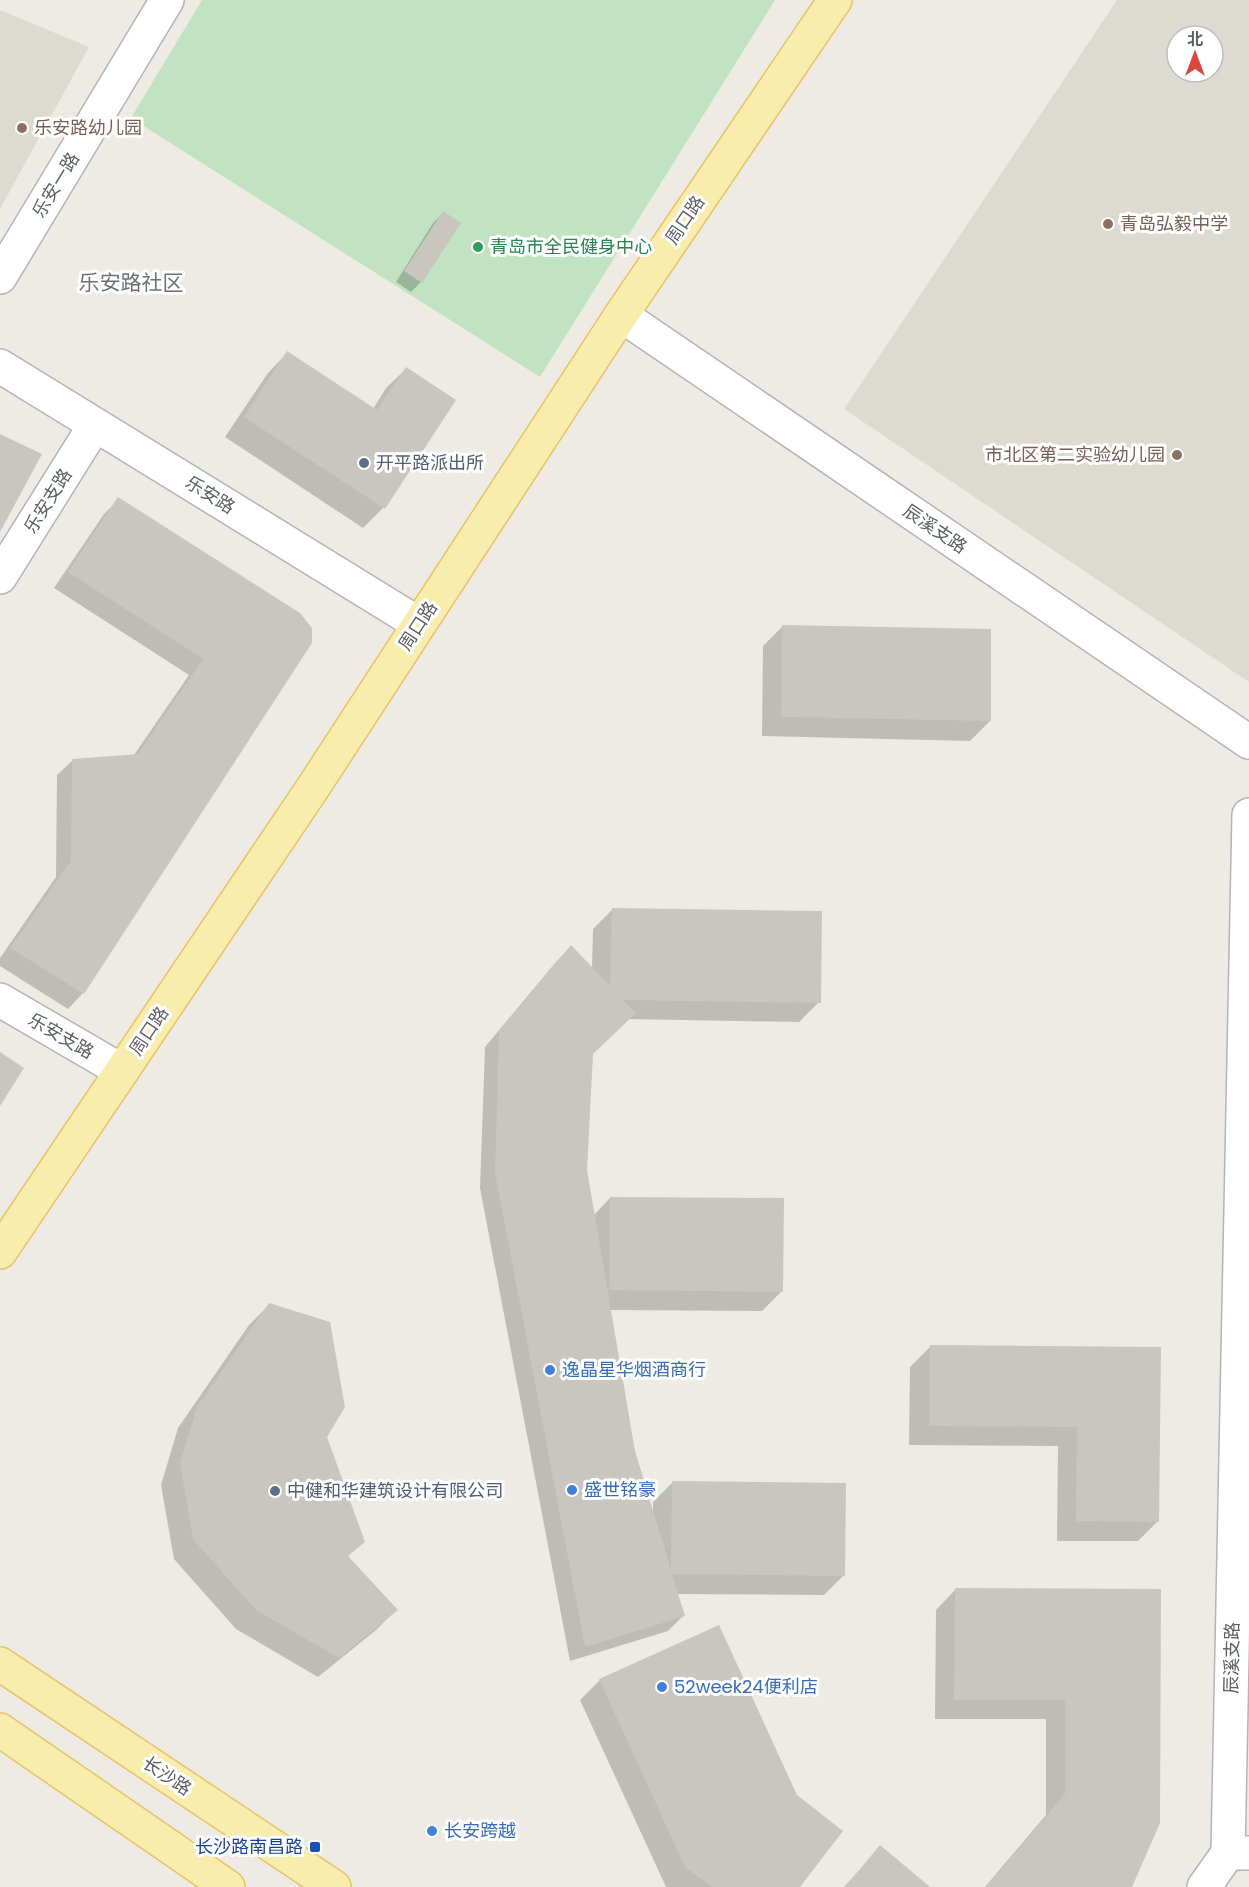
<svg xmlns="http://www.w3.org/2000/svg" width="1249" height="1887" font-family="Poppins,'Noto Sans SC',sans-serif">
	<style>
		.education { fill: #dddad2; fill-rule: evenodd }
		.green { fill: #c2e3c2 }
		.shadow { fill: #0003 }
		.building { fill: #c9c6c0 }
		.lines { fill: none; stroke-linecap: round; stroke-linejoin: round }
		.minor-casing { stroke: #b1b4b8; stroke-width: 36 }
		.major-casing { stroke: #e8c362; stroke-width: 36 }
		.minor { stroke: #fff; stroke-width: 33 }
		.major { stroke: #f9edad; stroke-width: 33 }
		.education-dot { fill: #8d6e63; stroke: #fff; stroke-width: 2 }
		.leisure-dot { fill: #2e9e5b; stroke: #fff; stroke-width: 2 }
		.service-dot { fill: #5c6f8a; stroke: #fff; stroke-width: 2 }
		.shop-dot { fill: #3f7fe0; stroke: #fff; stroke-width: 2 }
		.transit-dot { fill: #1a4fb4; stroke: #fff; stroke-width: 2 }
		.labels { text-anchor: middle; stroke-width: 6; stroke-linejoin: round; paint-order: stroke }
		.education-label { font-size: 18px; fill: #785e54; stroke: #fff; text-anchor: start }
		.street-label { font-size: 18px; fill: #5c5f63; stroke: #fff }
		.leisure-label { font-size: 18px; fill: #27864d; stroke: #fff; text-anchor: start }
		.service-label { font-size: 18px; fill: #4e5e75; stroke: #fff; text-anchor: start }
		.shop-label { font-size: 18px; fill: #366cbe; stroke: #fff; text-anchor: start }
		.transit-label { font-size: 18px; fill: #164399; stroke: #fff; text-anchor: end }
		.quarter-label { font-size: 21px; fill: #6d7175; stroke: #fff }
	</style>
	<rect width="100%" height="100%" fill="#edebe4"/>
	<g class="education">
		<path d="M1117,0H1249V682L844,409ZM1177,36H1213V72H1177Z"/>
		<path d="M0,10L89,47L0,209Z"/>
	</g>
	<path class="green" d="M202,0H775L540,377L131,118Z"/>
	<g class="shadow">
		<path d="M443,213L421,282L411,292L396,282L433,223Z"/>
		<path d="M287,353L373,409L386,388L406,369L454,400L383,508L363,528L225,437L268,373Z"/>
		<path d="M119,499L299,614L83,993L68,1009L0,966V958L56,877L57,775L73,760L134,755L189,675L54,588L104,514Z"/>
		<path d="M783,626L990,721L970,741L762,736L763,646Z"/>
		<path d="M613,909L819,1002L799,1022L627,1019L591,1054L586,1170L594,1215L610,1198L782,1291L762,1311L610,1310L634,1452L653,1512V1502L673,1482L844,1575L824,1595L677,1594L683,1616L668,1631L570,1661L480,1188L485,1047L556,962L571,947L592,969L593,929Z"/>
		<path d="M269,1305L326,1436L363,1541L347,1557L396,1610L376,1630L318,1677L236,1629L174,1559L161,1485L178,1428L249,1325Z"/>
		<path d="M930,1347L1160,1349L1158,1521L1138,1541H1057L1058,1446L909,1445L910,1367Z"/>
		<path d="M955,1590H1159L1130,1887H985L1046,1815V1719H935L936,1610Z"/>
		<path d="M600,1680L798,1887H666L580,1700Z"/>
		<path d="M881,1847L928,1887H844Z"/>
	</g>
	<g class="building">
		<path d="M443,211L461,223L422,283L404,271Z"/>
		<path d="M287,351L377,410L406,367L456,400L385,509L244,417Z"/>
		<path d="M0,434L42,454L0,532Z"/>
		<path d="M118,497L300,613L312,628V643L84,994L10,948L71,861L72,759L138,754L203,659L68,572Z"/>
		<path d="M782,625L991,629V721L781,717Z"/>
		<path d="M612,908L822,911L821,1003L623,1000L636,1013L593,1054L587,1170L635,1451L671,1570L672,1481L846,1483L845,1576L672,1574L685,1616L585,1647L495,1172L499,1031L571,945L610,986Z"/>
		<path d="M0,1052L24,1068L0,1106Z"/>
		<path d="M610,1197L784,1198L783,1292L609,1290Z"/>
		<path d="M269,1303L330,1322L345,1407L327,1437L365,1542L348,1556L398,1610L339,1658L256,1610L193,1539L180,1464L197,1407Z"/>
		<path d="M930,1345L1161,1347L1159,1522L1076,1521L1077,1427L929,1426Z"/>
		<path d="M955,1588L1161,1589L1160,1823L1132,1887H986L1065,1794V1700H954Z"/>
		<path d="M719,1625L797,1795L843,1831L800,1887H712L685,1867L599,1679Z"/>
		<path d="M880,1845L930,1887H845Z"/>
	</g>
	<g class="lines">
		<defs>
			<g id="minor">
				<path d="M0,277L167,0"/>
				<path d="M621,315L1249,742"/>
				<path d="M0,366L419,624"/>
				<path d="M0,577L95,425"/>
				<path d="M0,1000L122,1071"/>
				<path d="M1228,1853L1249,815"/>
				<path d="M1204,1887L1228,1853H1249"/>
			</g>
			<g id="major">
				<path d="M0,1252L314,786L621,315L835,0"/>
				<path d="M0,1664L334,1887"/>
				<path d="M0,1730L228,1887"/>
			</g>
		</defs>
		<use href="#minor" class="minor-casing"/>
		<use href="#major" class="major-casing"/>
		<use href="#minor" class="minor"/>
		<use href="#major" class="major"/>
	</g>
	<g class="education-dot">
		<circle cx="22" cy="128" r="6"/>
		<circle cx="1108" cy="224" r="6"/>
		<circle cx="1177" cy="455" r="6"/>
	</g>
	<circle class="leisure-dot" cx="478" cy="247" r="6"/>
	<g class="service-dot">
		<circle cx="364" cy="463" r="6"/>
		<circle cx="275" cy="1491" r="6"/>
	</g>
	<g class="shop-dot">
		<circle cx="550" cy="1370" r="6"/>
		<circle cx="572" cy="1490" r="6"/>
		<circle cx="662" cy="1687" r="6"/>
		<circle cx="432" cy="1831" r="6"/>
	</g>
	<rect class="transit-dot" x="309" y="1841" width="12" height="12" rx="3"/>
	<g class="labels">
		<g class="education-label">
			<text x="34" y="134">乐安路幼儿园</text>
			<text x="1120" y="230">青岛弘毅中学</text>
			<text x="1165" y="461" text-anchor="end">市北区第二实验幼儿园</text>
		</g>
		<g class="street-label">
			<text transform="translate(56 185) rotate(-59)" y="6">乐安一路</text>
			<text transform="translate(685 220) rotate(-56)" y="6">周口路</text>
			<text transform="translate(210 495) rotate(32)" y="6">乐安路</text>
			<text transform="translate(48 501) rotate(-58)" y="6">乐安支路</text>
			<text transform="translate(935 529) rotate(34)" y="6">辰溪支路</text>
			<text transform="translate(418 626) rotate(-57)" y="6">周口路</text>
			<text transform="translate(149 1031) rotate(-56)" y="6">周口路</text>
			<text transform="translate(61 1036) rotate(30)" y="6">乐安支路</text>
			<text transform="translate(1232 1658) rotate(-89)" y="6">辰溪支路</text>
			<text transform="translate(167 1776) rotate(34)" y="6">长沙路</text>
		</g>
		<g class="leisure-label">
			<text x="490" y="253">青岛市全民健身中心</text>
		</g>
		<g class="service-label">
			<text x="376" y="469">开平路派出所</text>
			<text x="287" y="1497">中健和华建筑设计有限公司</text>
		</g>
		<g class="shop-label">
			<text x="562" y="1376">逸晶星华烟酒商行</text>
			<text x="584" y="1496">盛世铭豪</text>
			<text x="674" y="1693">52week24便利店</text>
			<text x="444" y="1837">长安跨越</text>
		</g>
		<g class="transit-label">
			<text x="303" y="1853">长沙路南昌路</text>
		</g>
		<g class="quarter-label">
			<text x="131" y="290">乐安路社区</text>
		</g>
	</g>
	<g transform="translate(1195 54)"><circle r="28" fill="#ffffff" stroke="#bebfc1" stroke-width="1.5"/>
	<path d="M0-4.5L10 22L0 15L-10 22Z" fill="#dd473a"/>
	<text y="-9" font-size="16" font-weight="bold" text-anchor="middle" fill="#5c5f63">北</text>
	</g>
</svg>
